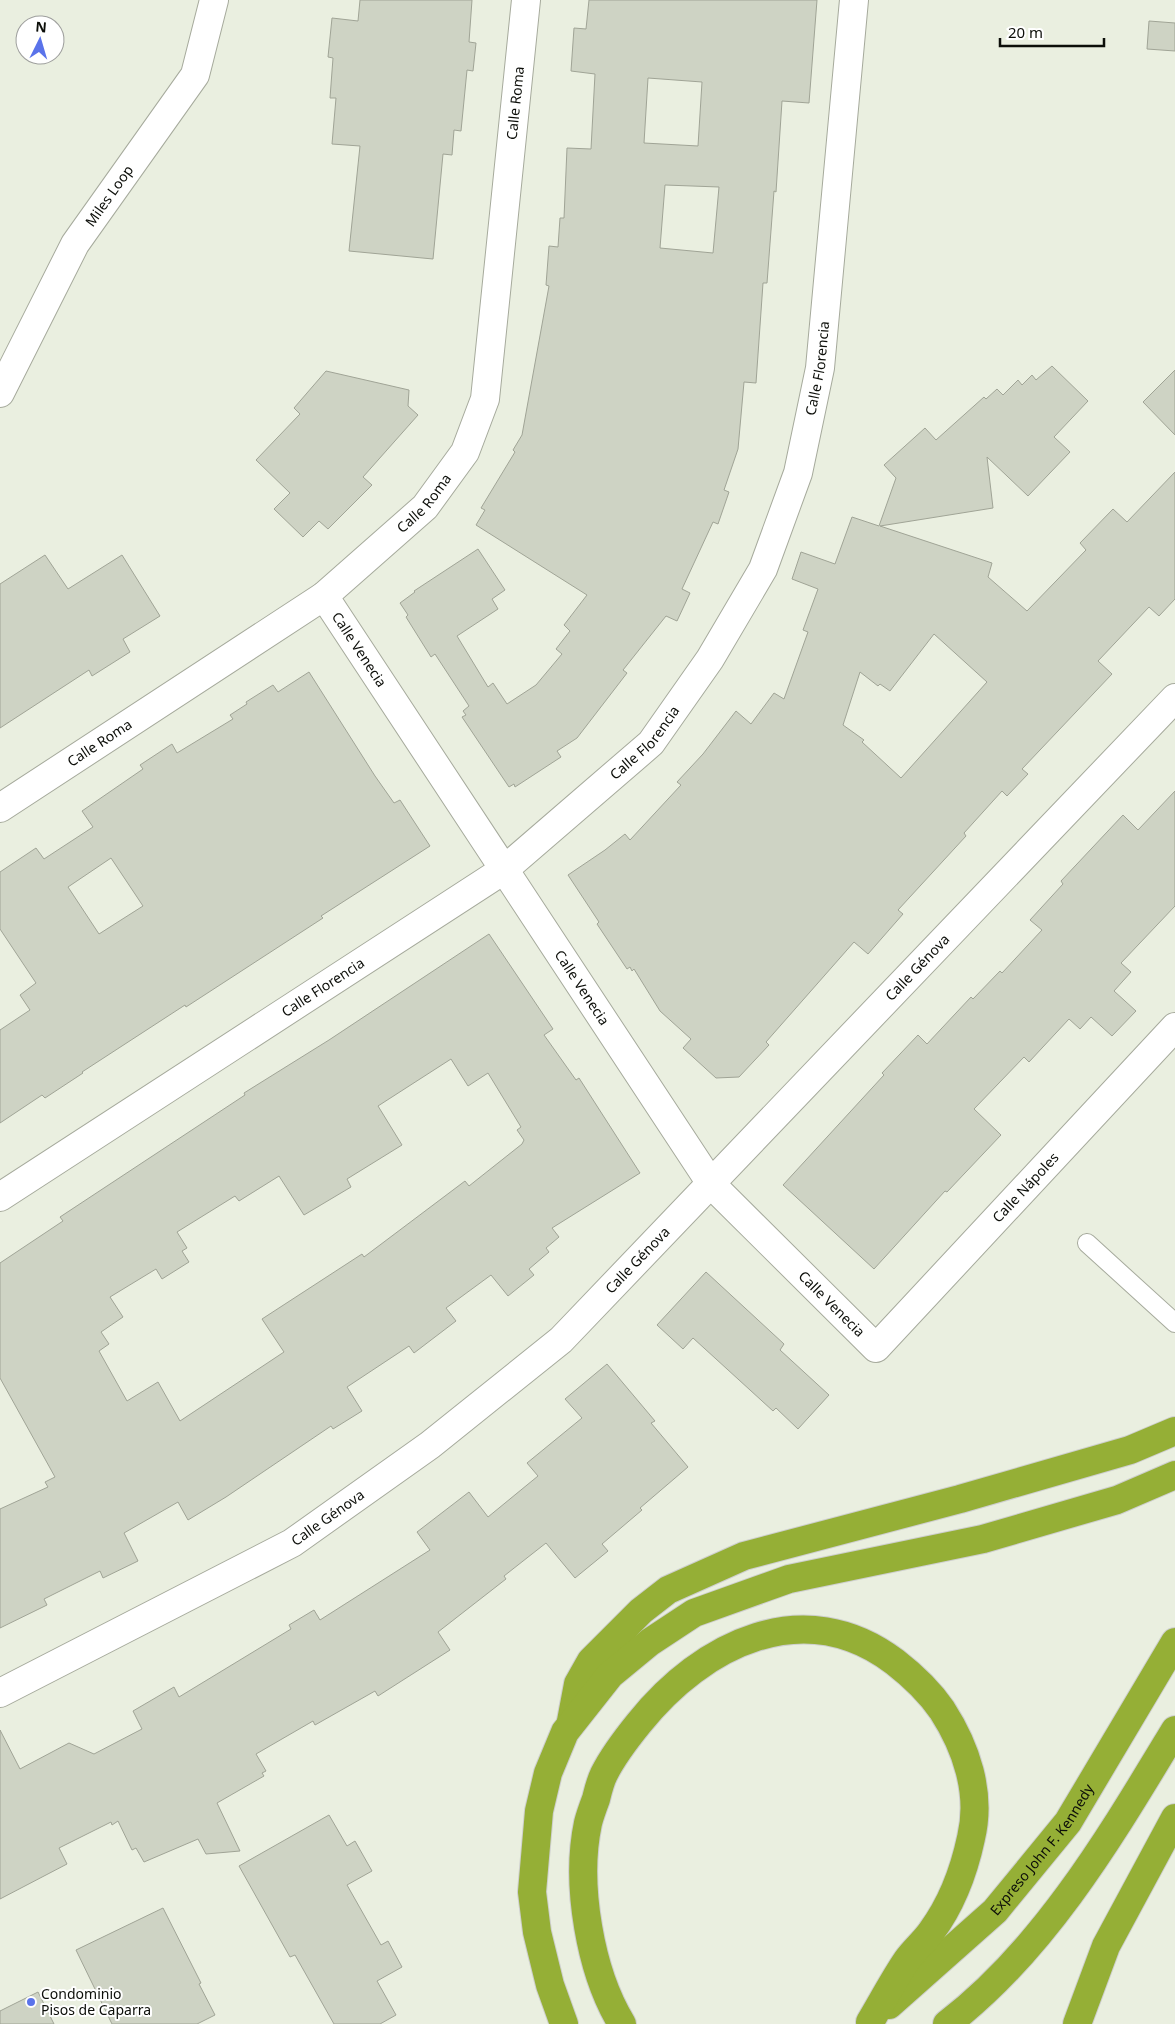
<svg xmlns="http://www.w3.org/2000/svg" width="1175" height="2024" font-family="'Noto Sans',sans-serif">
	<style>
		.building { fill: #ced3c4; stroke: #a0a496; fill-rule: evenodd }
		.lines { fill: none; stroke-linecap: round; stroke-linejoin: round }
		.service-casing { stroke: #a6aa9c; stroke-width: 20 }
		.minor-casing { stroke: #a6aa9c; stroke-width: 30 }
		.motorway-casing { stroke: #cecfce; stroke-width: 30 }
		.service { stroke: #fff; stroke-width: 18 }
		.minor { stroke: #fff; stroke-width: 28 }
		.motorway { stroke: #95af36; stroke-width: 28 }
		.poi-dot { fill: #5a73ea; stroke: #fff; stroke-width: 2 }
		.labels { text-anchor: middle; stroke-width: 4; stroke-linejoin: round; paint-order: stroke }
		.street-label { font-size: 14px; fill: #0c0e09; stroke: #fff }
		.poi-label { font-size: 14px; fill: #0c0e09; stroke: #fff; text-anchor: start }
	</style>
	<rect width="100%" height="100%" fill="#eaefe0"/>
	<g class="building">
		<path d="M360,0H472L469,42L476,43L473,71L467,70L461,131L454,130L452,155L443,154L433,259L349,251L360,146L332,144L336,98H330L333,58L328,57L332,18L358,21Z"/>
		<path d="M589,0H817L809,103L782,101L776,192L774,191L767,283H763L756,383L744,382L738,449L724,490L729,492L718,524L713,522L682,589L690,593L677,621L666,616L623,670L627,673L577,738L557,751L561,757L515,787L514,784L509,787L462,717L466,715L463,711L469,706L435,654L431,657L406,617L408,615L400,603L415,592L414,591L478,549L505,590L492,599L498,609L457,636L488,687L493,683L507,704L536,685L562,654L556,649L570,631L564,625L587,595L476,525L485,510L481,508L515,452L513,450L522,435L549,286L546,285L549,246L558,247L560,218H564L567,148L591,149L595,74L571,71L574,28L586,29ZM648,78L702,82L698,146L644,143ZM665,185L719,187L713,253L660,248Z"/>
		<path d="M1149,21L1175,23V51L1147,49Z"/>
		<path d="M1052,366L1088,401L1054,437L1070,452L1028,496L987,457L993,508L880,526L992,563L988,577L1027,611L1086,550L1080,543L1113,509L1127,522L1175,472V599L1159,616L1149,607L1098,661L1112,674L1022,769L1028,774L1007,796L1002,791L964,833L966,836L898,910L903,914L868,954L854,942L766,1042L769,1045L739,1077L716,1078L683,1048L691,1039L660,1011L634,969L632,971L630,967L627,969L597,924L599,922L568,875L605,850L625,834L630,840L681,785L677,782L703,754L736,711L751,724L774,693L784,699L808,632L803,630L818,589L792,579L801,552L835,564L852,517L879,526L896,478L884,465L925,428L936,440L984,397L986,399L997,389L1003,395L1018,380L1022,385L1032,375L1036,380ZM934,634L987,682L901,778L862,742L864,740L843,725L860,672L878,686L880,684L890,691Z"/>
		<path d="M1175,370V435L1143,402Z"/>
		<path d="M326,371L409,390L408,406L418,415L363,477L372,485L328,529L319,521L303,537L274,509L290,493L256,460L300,414L294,408Z"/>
		<path d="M45,555L68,589L122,555L160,616L123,639L130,652L92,676L89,670L0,728V584Z"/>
		<path d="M309,672L375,776L394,803L400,800L430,846L321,916L323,918L186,1007L185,1005L82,1072L83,1073L45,1098L42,1095L0,1123V1030L30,1010L20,995L36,983L0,929V872L36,848L44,859L93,827L82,811L143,769L140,765L172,744L177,753L233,719L230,715L247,704L246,702L273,685L278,692ZM111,858L143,906L99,934L68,887Z"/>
		<path d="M1175,791V906L1121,963L1131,972L1114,991L1136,1011L1112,1036L1091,1017L1080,1029L1069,1019L1029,1062L1024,1057L974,1109L1001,1135L947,1192L945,1191L874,1269L783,1185L884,1075L882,1073L918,1035L927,1044L971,997L973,999L1000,971L1002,973L1042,930L1030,920L1063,884L1061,881L1123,815L1138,830Z"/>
		<path d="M489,934L553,1029L544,1035L576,1080L579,1078L640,1173L552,1228L559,1237L546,1248L549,1252L529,1269L534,1275L508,1296L491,1275L446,1308L456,1321L414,1353L409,1346L347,1387L362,1411L333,1429L331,1426L226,1497L188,1520L178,1502L124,1533L138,1561L103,1578L100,1571L44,1599L47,1605L0,1628V1509L48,1487L45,1482L55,1477L0,1378V1263L63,1221L60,1217L245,1095L244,1093L329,1040ZM451,1059L468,1086L488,1073L521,1127L517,1130L524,1140L522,1144L469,1186L465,1181L364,1257L362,1254L262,1319L284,1352L180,1421L158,1382L127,1401L99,1351L109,1344L101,1332L123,1317L110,1297L156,1269L162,1279L189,1262L182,1251L187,1248L177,1232L235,1196L239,1201L279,1176L304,1215L351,1187L347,1179L402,1145L378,1106Z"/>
		<path d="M706,1272L784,1344L780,1350L829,1395L798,1429L776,1408L773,1411L693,1338L683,1349L657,1325Z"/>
		<path d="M607,1364L655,1421L651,1423L688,1467L640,1508L642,1510L602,1544L608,1551L575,1578L546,1543L504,1576L506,1579L438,1632L450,1650L378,1696L375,1691L315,1725L313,1721L256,1754L266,1771L262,1773L264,1776L217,1803L240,1851L206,1854L198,1839L144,1862L136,1848L132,1850L118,1821L112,1825L111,1822L59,1848L67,1864L0,1899V1730L20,1769L69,1743L94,1754L142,1729L133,1711L174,1687L179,1697L291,1629L289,1625L314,1610L320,1620L430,1550L417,1532L469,1492L488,1517L538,1476L527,1463L582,1418L565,1399Z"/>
		<path d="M329,1815L347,1846L355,1841L372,1871L347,1885L381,1945L388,1941L402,1967L377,1981L396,2015L380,2024H334L295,1955L290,1957L239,1866Z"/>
		<path d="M163,1908L201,1983L199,1984L215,2015L197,2024H112L76,1950Z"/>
		<path d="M38,1992L54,2024H0V2011Z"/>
	</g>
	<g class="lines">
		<defs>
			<path id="service" d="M1087,1243L1175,1323"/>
			<g id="minor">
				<path id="s1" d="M0,393L75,244L195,75L214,0"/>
				<path id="s2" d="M324,596L712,1185L876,1348L1175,1027"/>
				<path id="s3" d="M0,808L324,596L425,507L465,452L485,399L526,0"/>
				<path id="s4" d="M0,1197L505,869L651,743L710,659L763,569L798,473L820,368L854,0"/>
				<path id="s5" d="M0,1693L292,1543L430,1445L561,1340L1175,698"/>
			</g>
			<g id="motorway">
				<path d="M571,1721L578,1684L591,1661L641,1611L668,1590L744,1556L960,1499L1130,1450L1175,1431"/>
				<path id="s6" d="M889,2005L995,1911L1068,1822L1175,1642"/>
				<path d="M564,2024L550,1985L537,1932L532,1892L539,1811L548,1773L565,1732L610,1675L650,1642L694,1613L789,1579L983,1539L1117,1500L1175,1475"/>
				<path d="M622,2024C590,1972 575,1884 588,1823C590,1815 593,1807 596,1799C598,1791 600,1782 604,1774C613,1756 626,1739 639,1723C702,1644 804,1593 895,1662C913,1676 929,1691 942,1710C966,1747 982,1793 971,1838C964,1871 951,1905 931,1932C924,1942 914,1950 907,1960C894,1979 882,2002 870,2022"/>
				<path d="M947,2024C1045,1949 1112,1834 1175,1730"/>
				<path d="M1077,2024L1106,1946L1175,1818"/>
			</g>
		</defs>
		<use href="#service" class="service-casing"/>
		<use href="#minor" class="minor-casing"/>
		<use href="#motorway" class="motorway-casing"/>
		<use href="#service" class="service"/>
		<use href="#minor" class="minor"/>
		<use href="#motorway" class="motorway"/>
	</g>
	<circle class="poi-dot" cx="31" cy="2002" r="5"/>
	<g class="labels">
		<g class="street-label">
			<text dy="5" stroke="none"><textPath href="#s3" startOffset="944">Calle Roma</textPath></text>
			<text dy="5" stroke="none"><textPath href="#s1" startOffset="226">Miles Loop</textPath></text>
			<text dy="5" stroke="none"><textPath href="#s4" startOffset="1211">Calle Florencia</textPath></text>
			<text dy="5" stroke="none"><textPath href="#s3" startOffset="524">Calle Roma</textPath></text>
			<text dy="5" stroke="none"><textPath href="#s2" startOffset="64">Calle Venecia</textPath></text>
			<text dy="5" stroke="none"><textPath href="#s4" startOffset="791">Calle Florencia</textPath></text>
			<text dy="5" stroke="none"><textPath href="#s3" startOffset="119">Calle Roma</textPath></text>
			<text dy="5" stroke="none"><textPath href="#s5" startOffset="1181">Calle Génova</textPath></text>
			<text dy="5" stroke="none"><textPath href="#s4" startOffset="385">Calle Florencia</textPath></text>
			<text dy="5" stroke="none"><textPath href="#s2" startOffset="469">Calle Venecia</textPath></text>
			<text dy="5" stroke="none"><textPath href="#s2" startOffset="1156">Calle Nápoles</textPath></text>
			<text dy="5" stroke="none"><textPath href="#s5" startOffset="776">Calle Génova</textPath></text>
			<text dy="5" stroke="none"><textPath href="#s2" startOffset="874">Calle Venecia</textPath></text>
			<text dy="5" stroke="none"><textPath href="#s5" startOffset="372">Calle Génova</textPath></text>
			<text dy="5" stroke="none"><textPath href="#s6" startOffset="219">Expreso John F. Kennedy</textPath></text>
		</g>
		<g class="poi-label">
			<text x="41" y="1999">Condominio<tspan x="41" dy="16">Pisos de Caparra</tspan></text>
		</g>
	</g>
	<g transform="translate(40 40) rotate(5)"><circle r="24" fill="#ffffff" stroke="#9e9f9d"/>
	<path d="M0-4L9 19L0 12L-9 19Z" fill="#5a73ea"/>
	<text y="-8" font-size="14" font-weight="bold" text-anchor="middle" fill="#0c0e09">N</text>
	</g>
	<path d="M1000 38v8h104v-8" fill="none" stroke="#0c0e09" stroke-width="2.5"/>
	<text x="1008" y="38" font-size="15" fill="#0c0e09" stroke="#ffffff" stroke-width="4" paint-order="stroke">20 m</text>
</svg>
